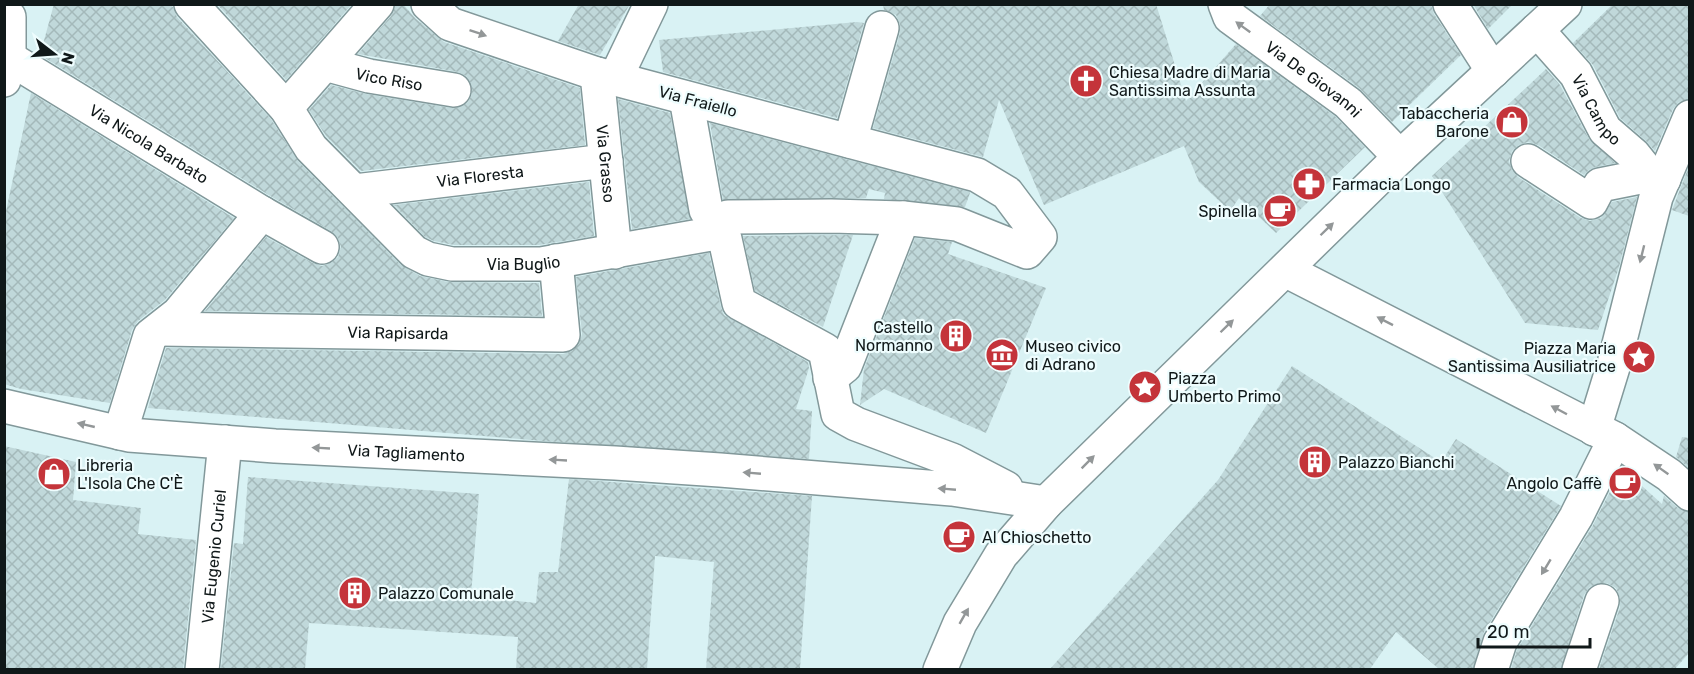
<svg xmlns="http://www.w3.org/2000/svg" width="1694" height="674" font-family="Rubik,sans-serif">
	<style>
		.building { fill: url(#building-cross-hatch) }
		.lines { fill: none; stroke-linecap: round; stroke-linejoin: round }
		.minor-casing { stroke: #82989a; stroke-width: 36 }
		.minor { stroke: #fff; stroke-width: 33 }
		.oneway { fill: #939798 }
		.labels { text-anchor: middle; stroke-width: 4.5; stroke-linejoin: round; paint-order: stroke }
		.poi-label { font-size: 16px; fill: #101819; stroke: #eefdfe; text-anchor: start }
		.street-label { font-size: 16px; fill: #101819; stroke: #eefdfe }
	</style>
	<defs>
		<pattern id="building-cross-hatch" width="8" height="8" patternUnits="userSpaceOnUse" patternTransform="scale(1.5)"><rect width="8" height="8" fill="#c0d8da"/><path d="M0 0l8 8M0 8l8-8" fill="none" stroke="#a4b9ba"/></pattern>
	</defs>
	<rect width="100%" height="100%" fill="#d9f2f4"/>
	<g class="building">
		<path d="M54,4H169L173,7L177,17L271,119L298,161L401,265L420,276L448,282L539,283L542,316L205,311L266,237L313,263L322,266L331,263L338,257L341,247L338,238L331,231L272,197L40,55Z"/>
		<path d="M217,4H352L286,80Z"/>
		<path d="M395,4H403L415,18L444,42L580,88L585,145L361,171L326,136L309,110L331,85L366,94L451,108L461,107L468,102L472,94L471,83L466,76L458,72L358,54L391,16Z"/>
		<path d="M579,4H630L600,55L558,41Z"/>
		<path d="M883,4H1156L1186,101L1236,44L1336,117L1365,147L1276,233L1239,198L1230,211L1199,182L1184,146L1044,205L999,100L983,157L873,128L900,33V24L896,15L884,10Z"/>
		<path d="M1270,4H1431L1434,14L1461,55L1392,122L1359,88L1260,16Z"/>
		<path d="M1473,4H1513L1488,29Z"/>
		<path d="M1613,4H1689V99L1679,102L1673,109L1655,151L1646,141L1620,118L1593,65L1573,43Z"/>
		<path d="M857,22L864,23L837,118L663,72L659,40Z"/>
		<path d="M1546,69L1560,85L1589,139L1615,163L1596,167L1589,170L1584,175L1538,145L1528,142L1519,145L1512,151L1509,161L1512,170L1518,177L1581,218L1590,221L1601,218L1612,202L1637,197L1619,267L1598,330L1525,323L1432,176Z"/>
		<path d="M31,93L234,218L165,300L138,321L132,330L110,403L21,389L4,384V221Z"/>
		<path d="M618,99L670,113L690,219L632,229Z"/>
		<path d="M710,123L970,192V193L965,207L884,199L885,193L869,189L866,198L723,200Z"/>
		<path d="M1689,166V216L1672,210Z"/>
		<path d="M589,182L594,236L539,245H454L434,241L425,237L394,205Z"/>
		<path d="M853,235L823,327L755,291L743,236Z"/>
		<path d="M915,238L952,242L948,254L1046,288L986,433L884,389L860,405L864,369Z"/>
		<path d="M709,253L721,307L724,315L808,362L809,368L796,409L812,411L809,459L543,441L148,408L166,348L563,354L572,351L579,344L582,334L576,277Z"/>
		<path d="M1292,366L1441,462L1456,439L1561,506L1484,632L1473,669H1439L1396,632L1370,669H1050L1218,480Z"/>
		<path d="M1682,437L1689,438V468L1676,457Z"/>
		<path d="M4,446L76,462L73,500L141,508L138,534L196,540L183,669H4Z"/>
		<path d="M1622,468L1662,504L1664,496L1678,508L1689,512V653L1675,669H1599L1620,607V598L1616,588L1607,583H1599L1590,587L1584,595L1561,669H1511L1517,650L1592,527Z"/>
		<path d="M248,477L479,494L471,596L536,603L539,572H558L569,479L812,496L800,669H706L714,562L655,556L647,669H516L518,637L309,623L305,669H221L234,543L243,544Z"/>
	</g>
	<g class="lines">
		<defs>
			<g id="minor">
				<path id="s1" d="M191,4L286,108L311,148L414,252L428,259L452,264H541L711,234L716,226L728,217L831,216L903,218L957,224L1027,252L1040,237L1007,193L977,175L597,74L450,24L428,4"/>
				<path id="s2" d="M1225,4L1230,17L1348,103L1400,157"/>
				<path d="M1450,4L1493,71"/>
				<path id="s3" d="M1537,30L1576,74L1605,130L1634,155L1650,175L1664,179"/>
				<path id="s4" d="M9,58L262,213L322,247"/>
				<path id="s5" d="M325,64L369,76L454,90"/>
				<path id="s6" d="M597,74L615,252"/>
				<path d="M615,79L651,4"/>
				<path d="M4,80L9,58V17"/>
				<path d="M686,98L706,210L725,239L739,303L825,350L838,414L856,424L952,460L1006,488"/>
				<path d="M286,108L377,4"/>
				<path d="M850,141L882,28"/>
				<path d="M1528,161L1591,202L1600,185L1650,175"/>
				<path id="s7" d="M355,191L606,161"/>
				<path d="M1285,270L1615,439L1669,475L1690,494"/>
				<path id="s8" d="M160,329L563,335L556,261"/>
				<path d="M830,378L845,366L903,218"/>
				<path id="s9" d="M4,406L129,435L275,446L615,463L720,470L952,489L1046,503"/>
				<path d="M1594,429L1614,364L1656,197L1690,117"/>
				<path d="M120,433L150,336L178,314L262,213"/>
				<path id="s10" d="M202,670L225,442"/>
				<path d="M940,670L960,623L1001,555L1046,503L1400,157L1565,4"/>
				<path d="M1491,670L1500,642L1576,517L1615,439"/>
				<path d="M1579,670L1602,601"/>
			</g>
		</defs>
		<use href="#minor" class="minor-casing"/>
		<use href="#minor" class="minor"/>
	</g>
	<defs><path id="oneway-solid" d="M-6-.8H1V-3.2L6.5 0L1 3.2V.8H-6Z" transform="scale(1.5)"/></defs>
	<g class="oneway">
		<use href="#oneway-solid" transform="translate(1243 27) rotate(-144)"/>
		<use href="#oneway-solid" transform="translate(478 33) rotate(19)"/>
		<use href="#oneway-solid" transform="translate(1327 229) rotate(-44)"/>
		<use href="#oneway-solid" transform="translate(1642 254) rotate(104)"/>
		<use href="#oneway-solid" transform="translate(1385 321) rotate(-153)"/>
		<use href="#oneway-solid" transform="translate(1227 326) rotate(-44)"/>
		<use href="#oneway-solid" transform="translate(1559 410) rotate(-152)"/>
		<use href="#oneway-solid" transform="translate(86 425) rotate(-167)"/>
		<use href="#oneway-solid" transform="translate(321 448) rotate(-177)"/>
		<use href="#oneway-solid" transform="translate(558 460) rotate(-177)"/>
		<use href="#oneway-solid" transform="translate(1088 462) rotate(-45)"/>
		<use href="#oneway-solid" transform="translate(1661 469) rotate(-145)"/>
		<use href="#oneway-solid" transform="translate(752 473) rotate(-175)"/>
		<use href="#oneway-solid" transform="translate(947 489) rotate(-175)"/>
		<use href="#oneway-solid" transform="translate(1546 567) rotate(121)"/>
		<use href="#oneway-solid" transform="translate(964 616) rotate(-60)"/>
	</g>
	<defs>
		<symbol id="church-disc" viewBox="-11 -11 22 22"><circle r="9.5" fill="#c4343a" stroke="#eefdfe"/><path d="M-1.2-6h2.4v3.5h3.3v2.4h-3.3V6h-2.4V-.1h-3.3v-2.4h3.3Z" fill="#fff"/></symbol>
		<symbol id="shop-disc" viewBox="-11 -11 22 22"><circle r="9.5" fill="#c4343a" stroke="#eefdfe"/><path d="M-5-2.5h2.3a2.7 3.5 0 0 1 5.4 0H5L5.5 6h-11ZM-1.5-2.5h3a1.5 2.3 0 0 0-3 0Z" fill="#fff"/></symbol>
		<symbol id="pharmacy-disc" viewBox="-11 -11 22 22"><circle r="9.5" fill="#c4343a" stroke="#eefdfe"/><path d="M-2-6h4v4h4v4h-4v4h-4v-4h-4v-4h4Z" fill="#fff"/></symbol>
		<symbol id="cafe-disc" viewBox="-11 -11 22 22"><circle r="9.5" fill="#c4343a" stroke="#eefdfe"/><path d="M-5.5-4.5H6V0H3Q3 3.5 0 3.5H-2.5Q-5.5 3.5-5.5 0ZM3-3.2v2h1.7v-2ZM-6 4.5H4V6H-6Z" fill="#fff"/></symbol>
		<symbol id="building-disc" viewBox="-11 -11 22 22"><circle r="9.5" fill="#c4343a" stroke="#eefdfe"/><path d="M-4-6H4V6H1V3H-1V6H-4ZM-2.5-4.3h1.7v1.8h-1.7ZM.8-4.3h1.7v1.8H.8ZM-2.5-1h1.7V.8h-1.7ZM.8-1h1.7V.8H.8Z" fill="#fff"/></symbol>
		<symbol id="museum-disc" viewBox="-11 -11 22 22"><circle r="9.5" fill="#c4343a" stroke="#eefdfe"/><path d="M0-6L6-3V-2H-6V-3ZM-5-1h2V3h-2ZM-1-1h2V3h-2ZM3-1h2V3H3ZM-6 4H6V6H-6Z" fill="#fff"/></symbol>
		<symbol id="sight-disc" viewBox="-11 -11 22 22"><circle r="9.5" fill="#c4343a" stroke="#eefdfe"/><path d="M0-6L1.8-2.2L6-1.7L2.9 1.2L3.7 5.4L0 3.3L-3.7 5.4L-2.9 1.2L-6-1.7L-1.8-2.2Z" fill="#fff"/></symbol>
	</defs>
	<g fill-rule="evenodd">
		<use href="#church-disc" x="1067" y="62" width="38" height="38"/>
		<use href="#shop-disc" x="1493" y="103" width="38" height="38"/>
		<use href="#pharmacy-disc" x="1290" y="165" width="38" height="38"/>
		<use href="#cafe-disc" x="1261" y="192" width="38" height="38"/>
		<use href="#building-disc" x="937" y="317" width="38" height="38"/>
		<use href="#museum-disc" x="983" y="336" width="38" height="38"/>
		<use href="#sight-disc" x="1620" y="338" width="38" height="38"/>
		<use href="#sight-disc" x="1126" y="368" width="38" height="38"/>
		<use href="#building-disc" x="1296" y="443" width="38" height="38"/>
		<use href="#shop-disc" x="35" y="455" width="38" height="38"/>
		<use href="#cafe-disc" x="1606" y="464" width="38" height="38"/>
		<use href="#cafe-disc" x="940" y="518" width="38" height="38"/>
		<use href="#building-disc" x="336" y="574" width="38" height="38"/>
	</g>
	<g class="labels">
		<g class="poi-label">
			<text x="1109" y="78">Chiesa Madre di Maria<tspan x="1109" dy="18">Santissima Assunta</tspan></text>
			<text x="1489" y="119" text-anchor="end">Tabaccheria<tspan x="1489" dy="18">Barone</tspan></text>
			<text x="1332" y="190">Farmacia Longo</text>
			<text x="1257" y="217" text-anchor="end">Spinella</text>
			<text x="933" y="333" text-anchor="end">Castello<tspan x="933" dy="18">Normanno</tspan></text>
			<text x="1025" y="352">Museo civico<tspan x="1025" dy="18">di Adrano</tspan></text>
			<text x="1616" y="354" text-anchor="end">Piazza Maria<tspan x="1616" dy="18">Santissima Ausiliatrice</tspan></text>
			<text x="1168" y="384">Piazza<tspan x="1168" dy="18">Umberto Primo</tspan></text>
			<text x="1338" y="468">Palazzo Bianchi</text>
			<text x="77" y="471">Libreria<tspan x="77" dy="18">L'Isola Che C'È</tspan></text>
			<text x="1602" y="489" text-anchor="end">Angolo Caffè</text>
			<text x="982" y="543">Al Chioschetto</text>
			<text x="378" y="599">Palazzo Comunale</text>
		</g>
		<g class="street-label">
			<text dy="6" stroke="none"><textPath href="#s5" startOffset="66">Vico Riso</textPath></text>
			<text dy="6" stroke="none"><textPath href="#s2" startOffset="118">Via De Giovanni</textPath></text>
			<text transform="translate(698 101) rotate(15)" y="6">Via Fraiello</text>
			<text dy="6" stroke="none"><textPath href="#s3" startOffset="100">Via Campo</textPath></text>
			<text dy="6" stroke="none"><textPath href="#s4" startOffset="164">Via Nicola Barbato</textPath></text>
			<text dy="6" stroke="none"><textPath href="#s6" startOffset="90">Via Grasso</textPath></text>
			<text dy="6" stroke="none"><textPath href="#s7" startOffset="126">Via Floresta</textPath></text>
			<text dy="6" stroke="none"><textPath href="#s1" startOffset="446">Via Buglio</textPath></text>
			<text dy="6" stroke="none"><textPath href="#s8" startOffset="238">Via Rapisarda</textPath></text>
			<text dy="6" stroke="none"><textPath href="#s9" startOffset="406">Via Tagliamento</textPath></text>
			<text dy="6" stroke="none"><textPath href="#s10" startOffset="114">Via Eugenio Curiel</textPath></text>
		</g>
	</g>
	<rect width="1694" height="674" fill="none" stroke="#101819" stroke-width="12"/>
	<g transform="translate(54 54) rotate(107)" stroke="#eefdfe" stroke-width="4.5" paint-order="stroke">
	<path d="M0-4.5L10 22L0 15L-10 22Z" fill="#101819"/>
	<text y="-9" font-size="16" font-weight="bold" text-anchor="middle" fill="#101819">N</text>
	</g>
	<path d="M1478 638v9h112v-9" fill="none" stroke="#101819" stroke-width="3"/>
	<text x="1487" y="638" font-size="18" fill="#101819" stroke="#eefdfe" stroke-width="4.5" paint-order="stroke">20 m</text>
</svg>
